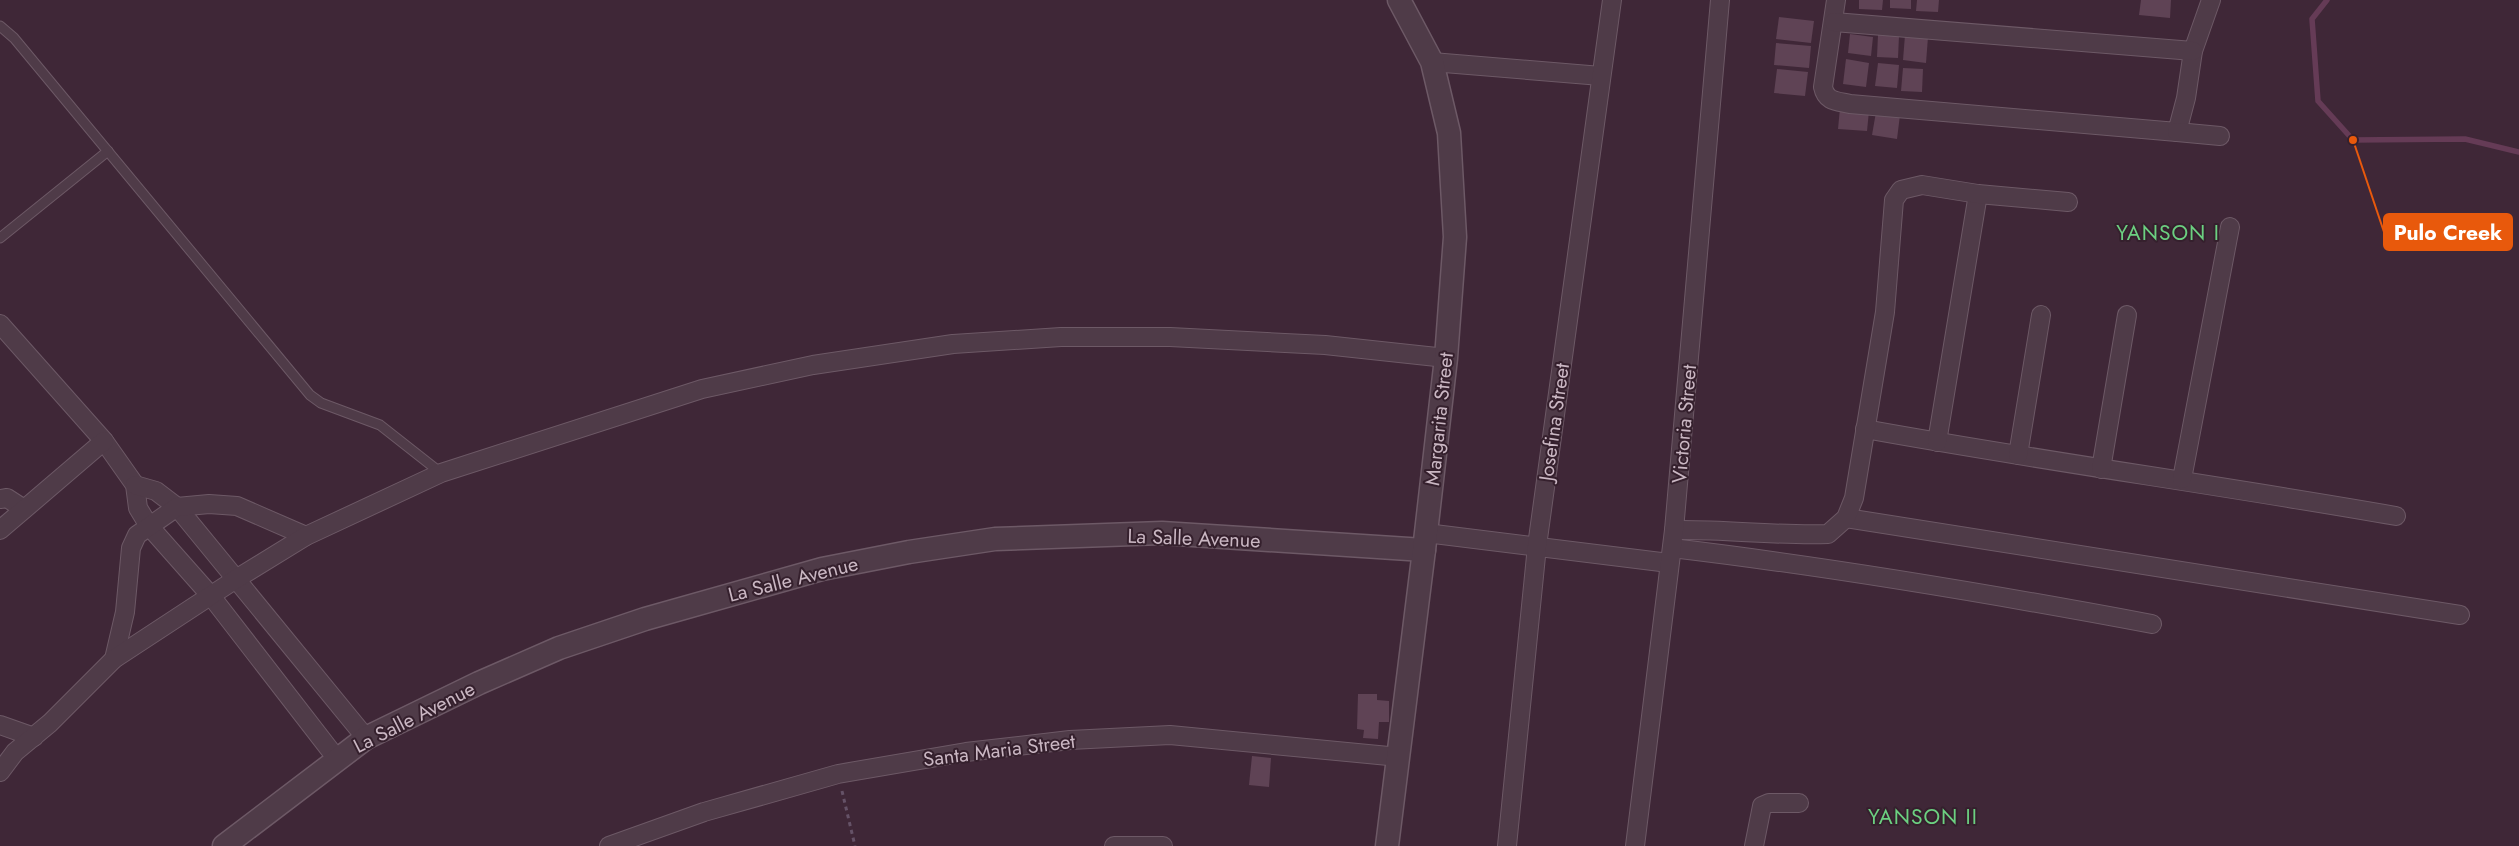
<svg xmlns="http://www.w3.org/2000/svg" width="2519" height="846" font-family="Jost,sans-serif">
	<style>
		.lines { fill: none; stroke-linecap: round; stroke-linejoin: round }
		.stream { stroke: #653b56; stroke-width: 5.5 }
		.building { fill: #5f4355 }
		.service-casing { stroke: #6d5966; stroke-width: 11 }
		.minor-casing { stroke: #6d5966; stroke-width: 20 }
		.tertiary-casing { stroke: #6d5966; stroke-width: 25 }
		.path { stroke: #655267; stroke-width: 3; stroke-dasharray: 4 4; stroke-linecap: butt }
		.service { stroke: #4f3b48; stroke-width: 9 }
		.minor { stroke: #4f3b48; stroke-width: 18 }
		.tertiary { stroke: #4f3b48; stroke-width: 22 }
		.labels { text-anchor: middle; stroke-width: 4; stroke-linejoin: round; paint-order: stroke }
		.street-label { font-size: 20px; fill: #cab7c3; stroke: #35202d }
		.neighbourhood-label { font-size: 21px; letter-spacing: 1px; fill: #6cd081; stroke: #35202d }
		.leader { fill: none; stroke: #e8590c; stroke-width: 2 }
		.callout-dot { fill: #e8590c; stroke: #35202d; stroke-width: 2 }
		.callout { fill: #e8590c; stroke: #e8590c; stroke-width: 2 }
		.callout-label { font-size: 21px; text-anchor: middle; font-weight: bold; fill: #fff }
	</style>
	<rect width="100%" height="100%" fill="#3f2737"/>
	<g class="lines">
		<path class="stream" d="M2327,0L2312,19L2318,101L2353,140L2465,139L2519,152"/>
	</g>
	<g class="building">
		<path d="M1859,0H1883L1882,10L1859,9Z"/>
		<path d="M1890,0H1911V9L1890,8Z"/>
		<path d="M1917,0H1939L1938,12L1916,11Z"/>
		<path d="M2141,0H2171L2170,18L2139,15Z"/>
		<path d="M1779,17L1814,21L1811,43L1776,39Z"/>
		<path d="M1850,34L1873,37L1871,56L1848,53Z"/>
		<path d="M1878,35L1899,36L1898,58L1877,57Z"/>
		<path d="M1905,35L1928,37L1926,63L1903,60Z"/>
		<path d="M1776,43L1811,46L1809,68L1774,65Z"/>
		<path d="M1846,59L1869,63L1866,87L1843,84Z"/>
		<path d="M1878,63L1899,65L1897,88L1875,86Z"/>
		<path d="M1903,68L1923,69L1922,92L1901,91Z"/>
		<path d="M1777,69L1808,72L1805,96L1774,93Z"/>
		<path d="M1840,108L1869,111L1867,131L1838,129Z"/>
		<path d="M1876,112L1900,115L1897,139L1872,135Z"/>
		<path d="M1358,694H1377V700L1389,701V722H1379L1378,739L1363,738L1364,730L1357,729Z"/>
		<path d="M1252,756L1271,758L1269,787L1249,785Z"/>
	</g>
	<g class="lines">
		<defs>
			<g id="service">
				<path d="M0,26L14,38L310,395L321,403L380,425L441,473"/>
				<path d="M0,238L108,151"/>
			</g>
			<g id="minor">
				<path d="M1836,0L1823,87C1826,102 1837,101 1850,104L2177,132L2186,98L2193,51L2211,0"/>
				<path d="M1834,22L2193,51"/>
				<path d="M1432,62L1601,76"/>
				<path d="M2177,132L2220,136"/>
				<path d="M0,324L104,441L135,485L138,508L149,526L211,596L337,759"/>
				<path d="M1865,429C2041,461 2219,485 2396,516"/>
				<path d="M1937,442L1978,194"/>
				<path d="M2018,455L2041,315"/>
				<path d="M2101,469L2127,315"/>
				<path d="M2182,479L2230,227"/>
				<path d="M135,485L156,491L177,507L366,738"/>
				<path d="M0,499L7,498L24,509"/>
				<path d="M1846,518L2460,615"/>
				<path d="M0,530L104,441"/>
				<path d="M1674,530C1726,529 1777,536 1828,534L1846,518L1854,498L1885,312L1894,200L1901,190L1922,185L1978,194L2068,202"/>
				<path d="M1426,533L1669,563"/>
				<path d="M1672,548C1832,567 1992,594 2152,624"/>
				<path d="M114,659L125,612L131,548L137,535L177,507L209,504L237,506L306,536"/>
				<path d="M0,725L34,737"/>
				<path d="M0,772L15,752L50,723L114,659L236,579L306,536L441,473L702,389L813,365L953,344L1061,337H1170L1325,345L1446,358"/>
				<path d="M609,846L704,812L838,774L966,752L1070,740L1170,735L1399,757"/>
				<path d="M1114,846H1163"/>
				<path d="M1507,846L1537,546L1612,0"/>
				<path d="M1635,846L1674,530L1720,0"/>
				<path d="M1754,846L1762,806L1769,803H1799"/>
			</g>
			<g id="tertiary">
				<path d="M224,846L366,738L479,683L559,648L645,619L822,569L909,552L995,539L1162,533L1424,550"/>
				<path d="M1387,846L1424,550L1446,358L1455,237L1449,133L1432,62L1399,0"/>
			</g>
		</defs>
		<use href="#service" class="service-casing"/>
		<use href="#minor" class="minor-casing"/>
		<use href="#tertiary" class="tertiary-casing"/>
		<path class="path" d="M842,791L855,846"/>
		<use href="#service" class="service"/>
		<use href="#minor" class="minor"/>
		<use href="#tertiary" class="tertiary"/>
	</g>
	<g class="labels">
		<g class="street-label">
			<text transform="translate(1439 419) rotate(-84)" y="7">Margarita Street</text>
			<text transform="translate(1554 422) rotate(-82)" y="7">Josefina Street</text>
			<text transform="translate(1684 424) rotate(-85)" y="7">Victoria Street</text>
			<text transform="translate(1194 538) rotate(2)" y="7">La Salle Avenue</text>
			<text transform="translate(793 579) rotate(-14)" y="7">La Salle Avenue</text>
			<text transform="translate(414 717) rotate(-27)" y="7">La Salle Avenue</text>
			<text transform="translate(999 750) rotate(-7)" y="7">Santa Maria Street</text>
		</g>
		<g class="neighbourhood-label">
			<text x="2168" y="240">YANSON I</text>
			<text x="1923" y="824">YANSON II</text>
		</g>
	</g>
	<path class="leader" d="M2353 140L2384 232"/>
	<circle class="callout-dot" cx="2353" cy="140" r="5"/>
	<rect class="callout" x="2384" y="214" width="128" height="36" rx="5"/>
	<g class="callout-label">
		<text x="2448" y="240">Pulo Creek</text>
	</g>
</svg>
